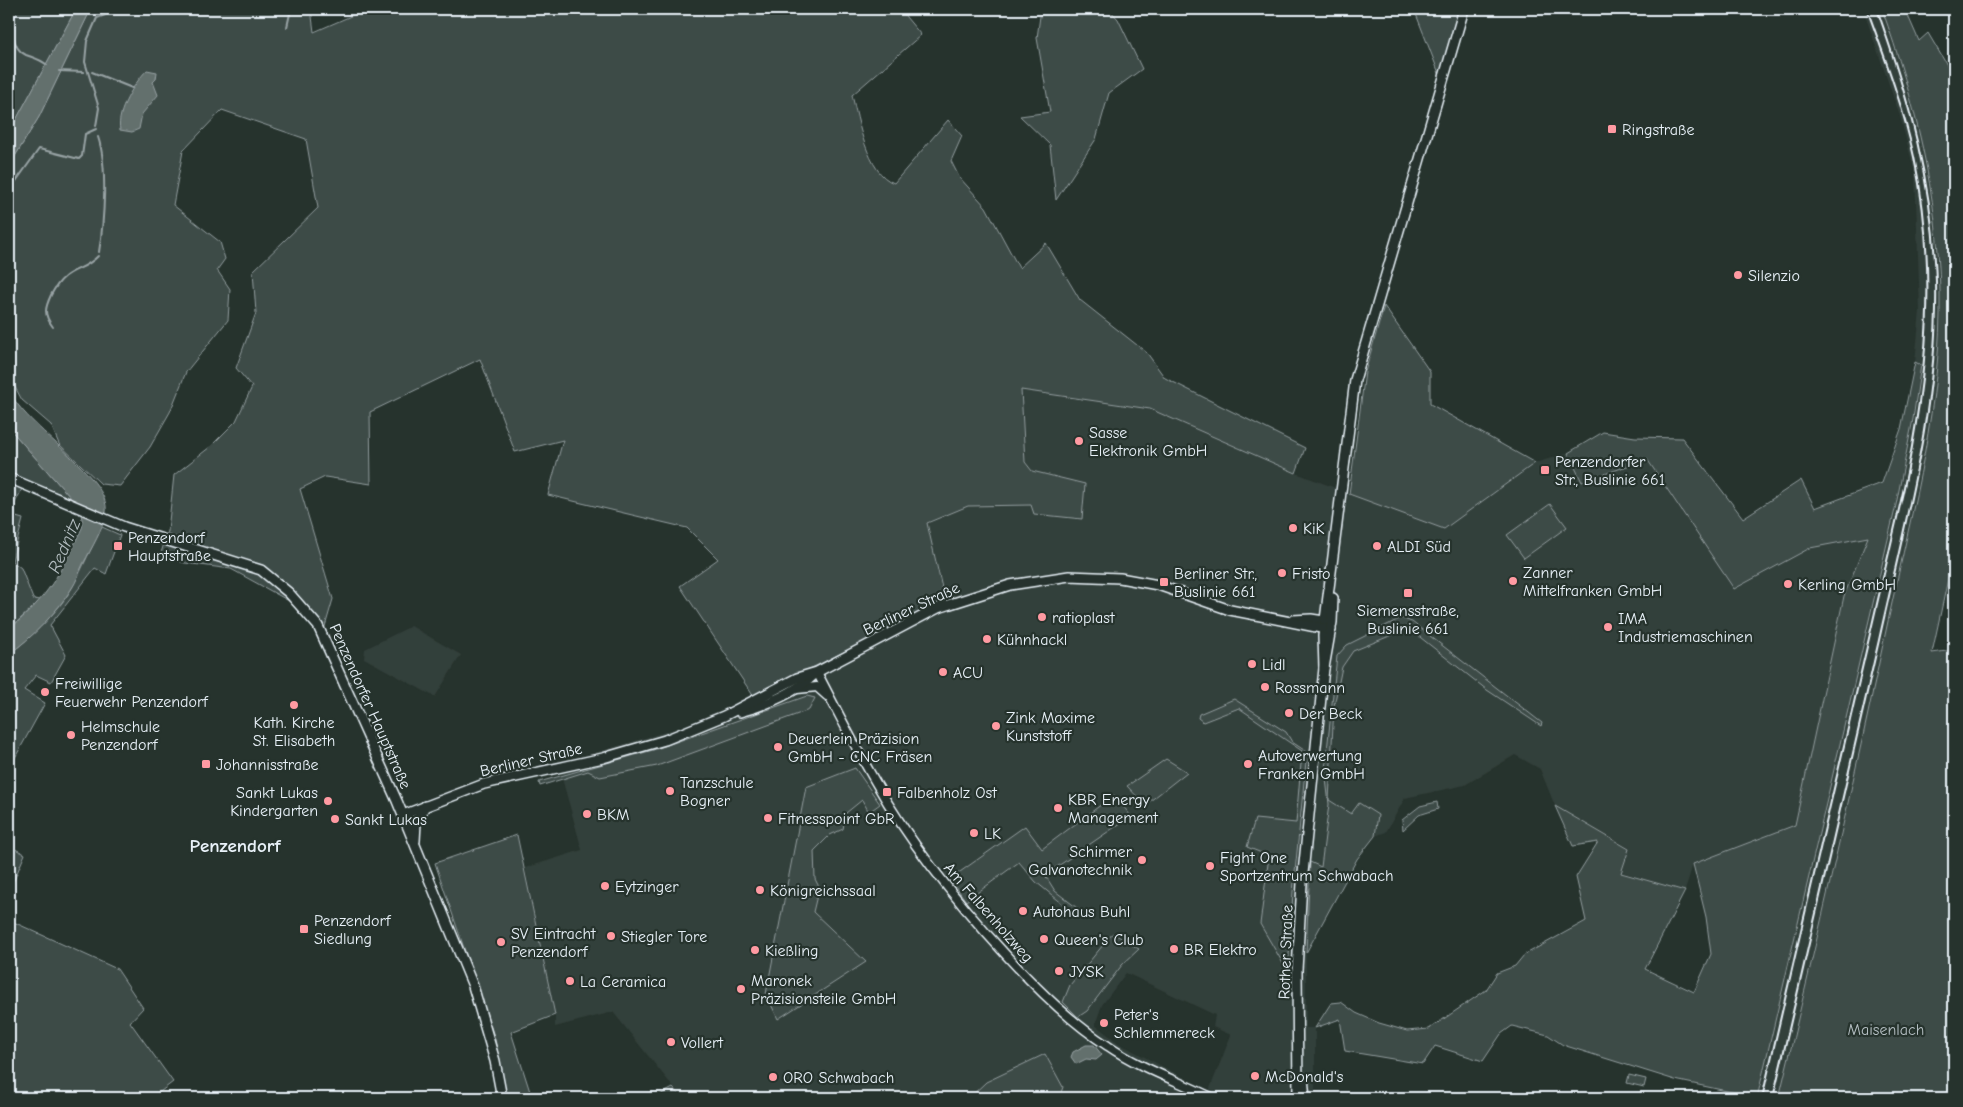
<svg xmlns="http://www.w3.org/2000/svg" width="1963" height="1107" font-family="'Comic Neue',sans-serif">
	<style>
		.built { fill: #333f3a; fill-rule: evenodd }
		.green { fill: #3e4b47; stroke: #939ea0 }
		.water { fill: #636f6d; stroke: #98a3a5 }
		.lines { fill: none; stroke-linecap: round; stroke-linejoin: round }
		.stream { stroke: #98a3a5; stroke-width: 2 }
		.tertiary-casing { stroke: #e8f1f8; stroke-width: 11 }
		.secondary-casing { stroke: #e8f1f8; stroke-width: 12 }
		.tertiary { stroke: #26332d; stroke-width: 8 }
		.secondary { stroke: #26332d; stroke-width: 9 }
		.rail { stroke: #e8f1f8; stroke-width: 2 }
		.poi-dot { fill: #ff9aa2; stroke: #26332d; stroke-width: 2 }
		.labels { text-anchor: middle; stroke-width: 4.5; stroke-linejoin: round; paint-order: stroke }
		.poi-label { font-size: 16px; fill: #e8f1f8; stroke: #26332d; text-anchor: start }
		.street-label { font-size: 16px; fill: #e8f1f8; stroke: #26332d }
		.park-label { font-size: 16px; fill: #b5bfc3; stroke: #26332d }
		.water-label { font-size: 18px; font-style: italic; fill: #b3bdc0; stroke: #26332d }
		.quarter-label { font-size: 19px; font-weight: bold; fill: #e8f1f8; stroke: #26332d }
	</style>
	<rect width="100%" height="100%" fill="#26332d"/>
	<filter id="ink" filterUnits="userSpaceOnUse"><feTurbulence type="fractalNoise" baseFrequency=".02" numOctaves="2"/><feDisplacementMap in="SourceGraphic" scale="10" xChannelSelector="R" yChannelSelector="G"/><feConvolveMatrix kernelMatrix="1 2 1 2 8 2 1 2 1" color-interpolation-filters="sRGB"/></filter>
	<g filter="url(#ink)">
		<g class="built">
			<path d="M1863,9H1882L1898,55L1918,125L1931,183L1940,292L1939,355L1931,426L1877,675L1779,1098H1757L1896,505L1913,419L1921,365L1915,362L1920,311L1915,173L1900,116Z"/>
			<path d="M1021,390L1150,409L1296,473L1444,529L1535,463L1568,453L1583,482L1647,459L1734,589L1810,548L1868,537L1844,596L1795,825L1693,864L1685,891L1621,872L1629,848L1555,806L1540,769L1515,755L1465,785L1405,798L1386,832L1375,836L1357,859L1306,953V1028H1315V1098H682L613,1012L555,1027V1015L525,868L582,850L558,764L678,728L754,697L869,639L924,525L968,506L1031,505L1085,484L1032,471L1025,462ZM1126,973L1215,1015L1213,1027L1231,1035L1209,1091L1120,1044L1095,1025L1102,1005Z"/>
			<path d="M411,626L461,655L435,697L364,658L365,649Z"/>
		</g>
		<g class="green">
			<path d="M9,9H76L9,133Z"/>
			<path d="M91,9H311L314,32L367,9H902L906,17L921,35L852,95C858,119 867,174 894,183L948,120L962,136L951,161L959,177L986,207L1019,268L1046,243L1080,300L1147,353L1165,378L1305,448L1296,473L1150,409L1021,390L1025,462L1032,471L1085,484L1082,519L1034,514L1031,505L968,506L927,523L945,601L754,697L680,586L718,559L687,528L548,495L563,440L515,452L480,359L370,412L371,484L325,477L300,489L333,599L324,630L305,606L289,601L231,569L185,563L160,556L168,531L174,475L210,447L236,421L252,387L236,368L256,313L253,271L318,208L306,139L222,110L183,151L173,205L220,242L225,259L217,270L230,289L228,320L186,372L170,412L150,447L120,486L101,484L59,444L51,425L22,400L9,376V166L39,117Z"/>
			<path d="M1041,9H1109L1118,19L1142,69L1109,93L1096,139L1056,200L1050,145L1020,116L1050,112L1037,38Z"/>
			<path d="M1414,9H1461L1440,76Z"/>
			<path d="M1882,9H1905L1919,41L1928,33L1954,77V572L1949,574L1932,653L1954,650V1098H1779C1818,937 1855,775 1890,612C1913,507 1942,401 1940,292C1938,194 1915,101 1882,9Z"/>
			<path d="M1384,306L1430,372V404L1535,463L1444,529L1349,494L1365,372Z"/>
			<path d="M1915,362L1921,365L1913,419L1896,505L1757,1098H1736V1093L1675,1080L1563,1045L1548,1035L1512,1026L1501,1034L1483,1061L1435,1046L1423,1064L1345,1051L1340,1019L1315,1028L1331,1003L1341,1002L1356,1013L1379,1023L1407,1031L1429,1029L1486,990L1497,973L1515,966L1524,955L1586,921L1576,877L1598,842L1573,846L1555,806L1629,849L1621,873L1685,891L1645,969L1694,992L1711,954L1706,917L1693,864L1795,825L1844,596L1868,537L1810,548L1734,589L1647,459L1582,482L1568,453L1603,432L1635,437L1682,438L1743,518L1801,480L1815,508L1882,483L1901,429Z"/>
			<path d="M9,428L71,498L26,481L9,515L23,519L12,561L21,568L33,599L41,600L9,629Z"/>
			<path d="M1550,504L1567,527L1524,558L1507,535Z"/>
			<path d="M102,527L120,535L106,574L95,568L50,625L66,655L51,682L36,675L24,690L45,703L11,765L9,764V654C30,639 61,609 73,586C83,567 92,546 102,527Z"/>
			<path d="M1401,618L1412,622L1542,723L1541,726L1487,690L1416,634L1397,633L1353,651L1342,667L1334,706L1329,800L1351,814L1359,803L1378,815L1375,836L1357,859L1306,953L1310,862L1321,867L1329,804L1325,770L1337,656L1347,645Z"/>
			<path d="M807,696L815,698L809,710L657,766L600,777L588,771L540,786L539,782L653,750Z"/>
			<path d="M1234,699L1286,732L1292,742L1307,752L1293,892L1288,972L1260,924L1269,856L1247,847L1255,819L1296,823L1302,751L1239,708L1203,722L1198,718L1199,714Z"/>
			<path d="M1166,759L1187,772L1145,805L1127,786Z"/>
			<path d="M855,768L880,804L869,812L862,800L846,813L843,829L830,835L814,851L815,879L819,887L813,912L866,962L778,1019L766,994L806,787Z"/>
			<path d="M1114,795L1131,816L1045,875L1055,891L1085,914L1080,918L1036,882L1019,862L966,901L950,879L1025,826L1042,849Z"/>
			<path d="M1437,802L1438,809L1419,815L1403,830L1402,820L1420,806Z"/>
			<path d="M517,835L555,1015L511,1032L532,1098H506L495,1039L435,863Z"/>
			<path d="M9,846L25,854L12,885L9,884Z"/>
			<path d="M9,920L117,969L143,1008L130,1022L173,1082L152,1098H9Z"/>
			<path d="M1113,933L1139,949L1122,965L1087,1011L1078,1017L1063,1002L1070,985Z"/>
			<path d="M1045,1054L1063,1087L1059,1098H969L986,1082Z"/>
			<path d="M1629,1075L1646,1079L1644,1087L1627,1083Z"/>
			<path d="M673,1088L682,1098H654Z"/>
		</g>
		<g class="water">
			<path d="M76,9H91L39,117L9,166V133Z"/>
			<path d="M147,70L157,72L156,79L153,82L158,95L142,114L139,129L132,132L120,130C116,112 135,82 147,70Z"/>
			<path d="M9,390C24,427 111,476 106,512C103,530 92,547 83,564C79,572 77,581 72,588C57,612 32,638 9,654V629C49,597 60,573 82,528C84,516 78,507 71,498L9,428Z"/>
			<path d="M1086,1045H1094L1102,1055L1096,1060L1086,1059L1076,1064L1071,1057L1073,1052Z"/>
		</g>
		<g class="lines">
			<g class="stream">
				<path d="M16,9C11,22 10,48 26,55C34,58 40,59 47,65"/>
				<path d="M287,27L291,9"/>
				<path d="M59,71L84,72"/>
				<path d="M92,72L132,88"/>
				<path d="M96,126L99,108L85,62L87,41L97,18L105,15L109,9"/>
				<path d="M98,137C108,166 104,221 99,252"/>
				<path d="M9,191L39,149L79,159L82,156L85,134L96,129"/>
				<path d="M53,327C43,314 45,308 51,295C67,265 81,274 98,256"/>
			</g>
			<defs>
				<g id="tertiary">
					<path d="M817,672C836,709 855,747 876,783C911,845 957,902 1006,955C1036,988 1070,1022 1108,1046C1140,1068 1178,1081 1213,1098"/>
					<path d="M797,689L817,687L827,696"/>
				</g>
				<g id="secondary">
					<path d="M9,478L124,527L261,570L289,593L318,626L397,801L473,986L495,1061L502,1098"/>
					<path d="M1293,620L1311,619L1330,622"/>
					<path d="M1324,668L1323,636L1355,380L1464,9"/>
					<path d="M740,712C766,705 795,693 815,674"/>
					<path d="M403,815L484,784L603,758L665,740L724,716L797,678L817,672L938,608L1010,585L1069,576L1120,578L1158,585L1230,610L1331,630"/>
					<path d="M415,841L416,823L425,806"/>
					<path d="M1303,1078L1305,1098"/>
					<path d="M1298,1098L1297,970L1302,883L1324,668L1332,622L1333,598"/>
				</g>
			</defs>
			<use href="#tertiary" class="tertiary-casing"/>
			<use href="#secondary" class="secondary-casing"/>
			<use href="#tertiary" class="tertiary"/>
			<use href="#secondary" class="secondary"/>
			<g class="rail">
				<path d="M1762,1098L1903,492C1927,381 1938,269 1914,157C1903,106 1885,58 1867,9"/>
				<path d="M1773,1098C1809,945 1844,793 1879,640C1905,522 1939,403 1936,281C1933,184 1909,100 1877,9"/>
			</g>
		</g>
	</g>
	<g class="poi-dot">
		<rect x="1607" y="124" width="10" height="10" rx="2.5"/>
		<circle cx="1738" cy="275" r="5"/>
		<circle cx="1079" cy="441" r="5"/>
		<rect x="1540" y="465" width="10" height="10" rx="2.5"/>
		<circle cx="1293" cy="528" r="5"/>
		<rect x="113" y="541" width="10" height="10" rx="2.5"/>
		<circle cx="1377" cy="546" r="5"/>
		<circle cx="1282" cy="573" r="5"/>
		<circle cx="1513" cy="581" r="5"/>
		<rect x="1159" y="577" width="10" height="10" rx="2.5"/>
		<circle cx="1788" cy="584" r="5"/>
		<rect x="1403" y="588" width="10" height="10" rx="2.5"/>
		<circle cx="1042" cy="617" r="5"/>
		<circle cx="1608" cy="627" r="5"/>
		<circle cx="987" cy="639" r="5"/>
		<circle cx="1252" cy="664" r="5"/>
		<circle cx="943" cy="672" r="5"/>
		<circle cx="1265" cy="687" r="5"/>
		<circle cx="45" cy="692" r="5"/>
		<circle cx="294" cy="705" r="5"/>
		<circle cx="1289" cy="713" r="5"/>
		<circle cx="996" cy="726" r="5"/>
		<circle cx="71" cy="735" r="5"/>
		<circle cx="778" cy="747" r="5"/>
		<rect x="201" y="759" width="10" height="10" rx="2.5"/>
		<circle cx="1248" cy="764" r="5"/>
		<circle cx="670" cy="791" r="5"/>
		<rect x="882" y="787" width="10" height="10" rx="2.5"/>
		<circle cx="328" cy="801" r="5"/>
		<circle cx="1058" cy="808" r="5"/>
		<circle cx="587" cy="814" r="5"/>
		<circle cx="768" cy="818" r="5"/>
		<circle cx="335" cy="819" r="5"/>
		<circle cx="974" cy="833" r="5"/>
		<circle cx="1142" cy="860" r="5"/>
		<circle cx="1210" cy="866" r="5"/>
		<circle cx="605" cy="886" r="5"/>
		<circle cx="760" cy="890" r="5"/>
		<circle cx="1023" cy="911" r="5"/>
		<rect x="299" y="924" width="10" height="10" rx="2.5"/>
		<circle cx="611" cy="936" r="5"/>
		<circle cx="1044" cy="939" r="5"/>
		<circle cx="501" cy="942" r="5"/>
		<circle cx="1174" cy="949" r="5"/>
		<circle cx="755" cy="950" r="5"/>
		<circle cx="1059" cy="971" r="5"/>
		<circle cx="570" cy="981" r="5"/>
		<circle cx="741" cy="989" r="5"/>
		<circle cx="1104" cy="1023" r="5"/>
		<circle cx="671" cy="1042" r="5"/>
		<circle cx="1255" cy="1076" r="5"/>
		<circle cx="773" cy="1077" r="5"/>
	</g>
	<g class="labels">
		<g class="poi-label">
			<text x="1622" y="135">Ringstraße</text>
			<text x="1748" y="281">Silenzio</text>
			<text x="1089" y="438">Sasse<tspan x="1089" dy="18">Elektronik GmbH</tspan></text>
			<text x="1555" y="467">Penzendorfer<tspan x="1555" dy="18">Str., Buslinie 661</tspan></text>
			<text x="1303" y="534">KiK</text>
			<text x="128" y="543">Penzendorf<tspan x="128" dy="18">Hauptstraße</tspan></text>
			<text x="1387" y="552">ALDI Süd</text>
			<text x="1523" y="578">Zanner<tspan x="1523" dy="18">Mittelfranken GmbH</tspan></text>
			<text x="1174" y="579">Berliner Str.,<tspan x="1174" dy="18">Buslinie 661</tspan></text>
			<text x="1292" y="579">Fristo</text>
			<text x="1798" y="590">Kerling GmbH</text>
			<text x="1408" y="616" text-anchor="middle">Siemensstraße,<tspan x="1408" dy="18">Buslinie 661</tspan></text>
			<text x="1052" y="623">ratioplast</text>
			<text x="1618" y="624">IMA<tspan x="1618" dy="18">Industriemaschinen</tspan></text>
			<text x="997" y="645">Kühnhackl</text>
			<text x="1262" y="670">Lidl</text>
			<text x="953" y="678">ACU</text>
			<text x="55" y="689">Freiwillige<tspan x="55" dy="18">Feuerwehr Penzendorf</tspan></text>
			<text x="1275" y="693">Rossmann</text>
			<text x="1299" y="719">Der Beck</text>
			<text x="1006" y="723">Zink Maxime<tspan x="1006" dy="18">Kunststoff</tspan></text>
			<text x="294" y="728" text-anchor="middle">Kath. Kirche<tspan x="294" dy="18">St. Elisabeth</tspan></text>
			<text x="81" y="732">Helmschule<tspan x="81" dy="18">Penzendorf</tspan></text>
			<text x="788" y="744">Deuerlein Präzision<tspan x="788" dy="18">GmbH - CNC Fräsen</tspan></text>
			<text x="1258" y="761">Autoverwertung<tspan x="1258" dy="18">Franken GmbH</tspan></text>
			<text x="216" y="770">Johannisstraße</text>
			<text x="680" y="788">Tanzschule<tspan x="680" dy="18">Bogner</tspan></text>
			<text x="318" y="798" text-anchor="end">Sankt Lukas<tspan x="318" dy="18">Kindergarten</tspan></text>
			<text x="897" y="798">Falbenholz Ost</text>
			<text x="1068" y="805">KBR Energy<tspan x="1068" dy="18">Management</tspan></text>
			<text x="597" y="820">BKM</text>
			<text x="778" y="824">Fitnesspoint GbR</text>
			<text x="345" y="825">Sankt Lukas</text>
			<text x="984" y="839">LK</text>
			<text x="1132" y="857" text-anchor="end">Schirmer<tspan x="1132" dy="18">Galvanotechnik</tspan></text>
			<text x="1220" y="863">Fight One<tspan x="1220" dy="18">Sportzentrum Schwabach</tspan></text>
			<text x="615" y="892">Eytzinger</text>
			<text x="770" y="896">Königreichssaal</text>
			<text x="1033" y="917">Autohaus Buhl</text>
			<text x="314" y="926">Penzendorf<tspan x="314" dy="18">Siedlung</tspan></text>
			<text x="511" y="939">SV Eintracht<tspan x="511" dy="18">Penzendorf</tspan></text>
			<text x="621" y="942">Stiegler Tore</text>
			<text x="1054" y="945">Queen's Club</text>
			<text x="1184" y="955">BR Elektro</text>
			<text x="765" y="956">Kießling</text>
			<text x="1069" y="977">JYSK</text>
			<text x="751" y="986">Maronek<tspan x="751" dy="18">Präzisionsteile GmbH</tspan></text>
			<text x="580" y="987">La Ceramica</text>
			<text x="1114" y="1020">Peter's<tspan x="1114" dy="18">Schlemmereck</tspan></text>
			<text x="681" y="1048">Vollert</text>
			<text x="1265" y="1082">McDonald's</text>
			<text x="783" y="1083">ORO Schwabach</text>
		</g>
		<g class="street-label">
			<text transform="translate(911 608) rotate(-25)" y="6">Berliner Straße</text>
			<text transform="translate(371 706) rotate(66)" y="6">Penzendorfer Hauptstraße</text>
			<text transform="translate(531 759) rotate(-13)" y="6">Berliner Straße</text>
			<text transform="translate(989 912) rotate(49)" y="6">Am Falbenholzweg</text>
			<text transform="translate(1285 952) rotate(-88)" y="6">Rother Straße</text>
		</g>
		<g class="park-label">
			<text x="1886" y="1035">Maisenlach</text>
		</g>
		<g class="water-label">
			<text transform="translate(64 546) rotate(-67)" y="6">Rednitz</text>
		</g>
		<g class="quarter-label">
			<text x="235" y="852">Penzendorf</text>
		</g>
	</g>
	<rect width="1963" height="1107" fill="none" stroke="#26332d" stroke-width="30"/>
	<rect x="15" y="15" width="1933" height="1077" fill="none" stroke="#e8f1f8" stroke-width="2" filter="url(#ink)"/>
</svg>
